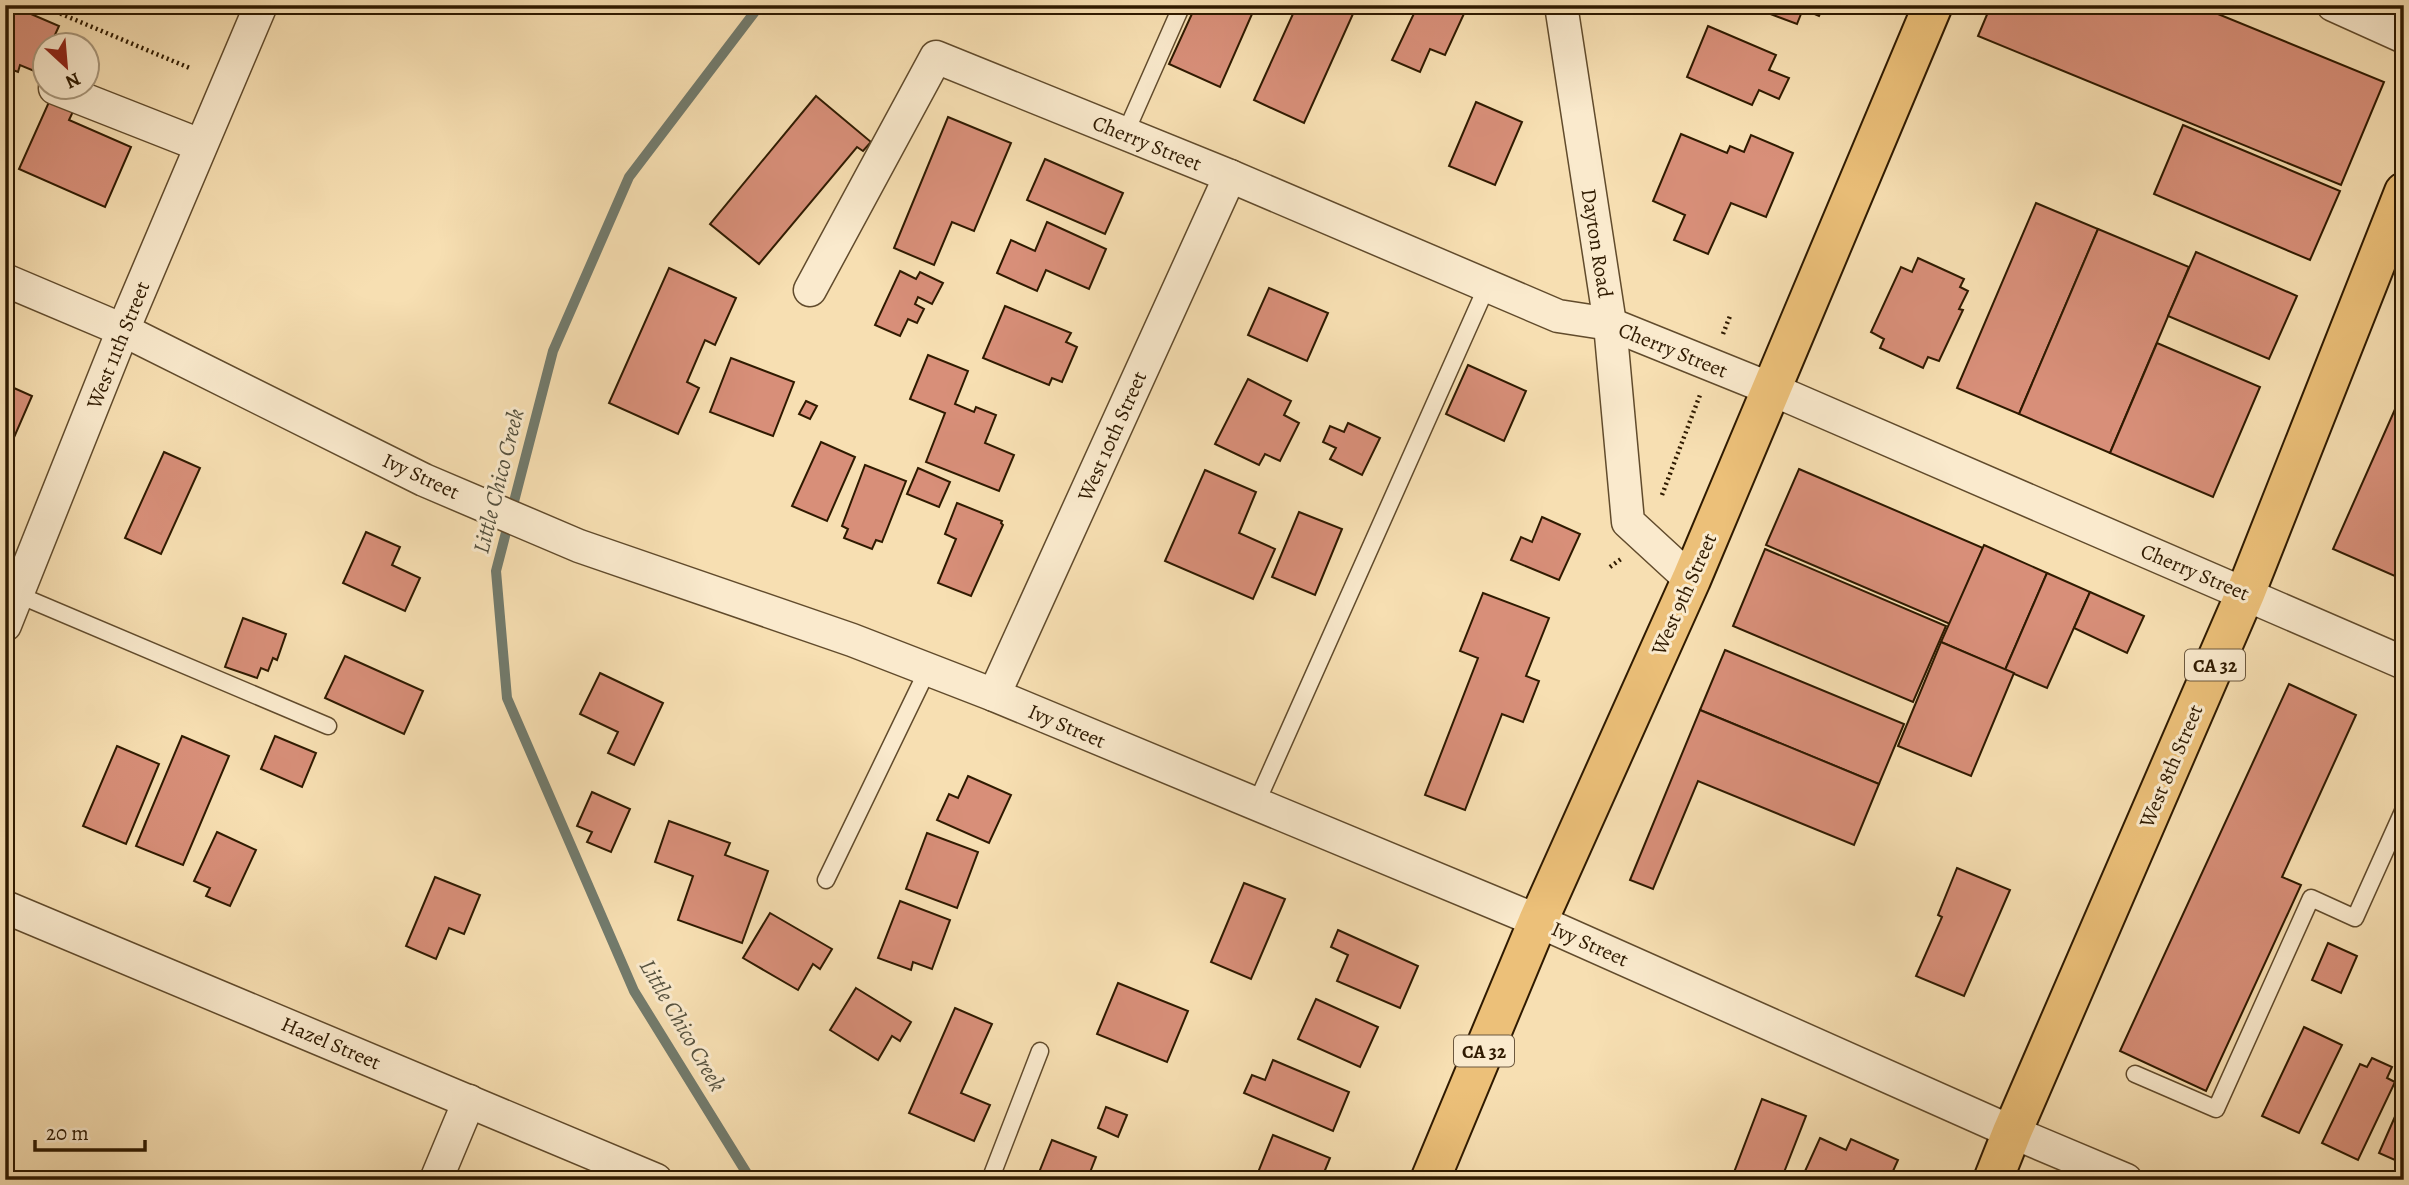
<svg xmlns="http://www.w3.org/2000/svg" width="2409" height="1185" font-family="Alegreya,serif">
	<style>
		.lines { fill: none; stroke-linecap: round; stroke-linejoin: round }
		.stream { stroke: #727b6d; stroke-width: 10 }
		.building { fill: #d88f79; stroke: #2f1a00; stroke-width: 2 }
		.lane-casing { stroke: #614b2c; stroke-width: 19 }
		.street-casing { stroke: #614b2c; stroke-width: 35 }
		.primary-casing { stroke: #2f1a00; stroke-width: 42 }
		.path { stroke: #2f1a00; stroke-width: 4.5; stroke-dasharray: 2 3.5; stroke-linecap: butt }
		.lane { stroke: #faeacd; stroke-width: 16 }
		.street { stroke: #faeacd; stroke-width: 32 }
		.primary { stroke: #ecc079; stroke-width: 38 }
		.labels { text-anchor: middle; stroke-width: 6; stroke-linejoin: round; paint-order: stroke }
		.shield { fill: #faeacd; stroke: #6c583e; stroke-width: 2 }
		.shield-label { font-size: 19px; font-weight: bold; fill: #2f1a00 }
		.street-label { font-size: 21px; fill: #2f1a00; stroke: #faeacd }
		.water-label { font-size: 23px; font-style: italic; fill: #56523f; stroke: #faeacd }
	</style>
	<rect width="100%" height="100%" fill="#f7dfb2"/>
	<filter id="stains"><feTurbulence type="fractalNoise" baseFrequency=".00286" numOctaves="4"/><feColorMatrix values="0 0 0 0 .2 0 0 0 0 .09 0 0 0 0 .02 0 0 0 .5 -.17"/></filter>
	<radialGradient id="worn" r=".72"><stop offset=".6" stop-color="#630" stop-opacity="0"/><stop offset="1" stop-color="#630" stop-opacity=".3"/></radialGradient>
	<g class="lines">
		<path class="stream" d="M751,1180L634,991L507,698L496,571L553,351L629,177L760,5"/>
	</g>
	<g class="building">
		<path d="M10,5L59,26L50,46H46V57L39,73L20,65L18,72L5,67L7,60L5,59V16Z"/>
		<path d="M1196,5H1256L1220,87L1169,64Z"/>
		<path d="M1297,5H1357L1304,123L1254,100Z"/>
		<path d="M1418,5H1468L1445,55L1430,49L1420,72L1392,60Z"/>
		<path d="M1759,5H1824L1819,16L1803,9L1797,24L1757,9Z"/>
		<path d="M1991,5H2196L2384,82L2341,185L1978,36Z"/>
		<path d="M1708,26L1776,55L1769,70L1789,78L1779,99L1759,90L1752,105L1687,77Z"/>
		<path d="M53,93L77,103L69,120L131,147L105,207L19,169Z"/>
		<path d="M816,96L871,142L863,151L857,147L759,264L710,224Z"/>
		<path d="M1476,102L1522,122L1495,185L1449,166Z"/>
		<path d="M948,117L1011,143L974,231L952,222L934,265L894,248Z"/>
		<path d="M2183,125L2340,191L2310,260L2154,194Z"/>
		<path d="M1681,134L1727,153L1730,146L1744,152L1751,135L1793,153L1766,217L1731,203L1708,254L1674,240L1685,215L1653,201Z"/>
		<path d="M1045,159L1123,193L1105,234L1027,200Z"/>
		<path d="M2036,203L2098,229L2019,414L1957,388Z"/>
		<path d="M1047,222L1106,249L1089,289L1046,270L1037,291L997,273L1011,240L1035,251Z"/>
		<path d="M2098,229L2189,267L2110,453L2019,414Z"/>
		<path d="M2196,252L2297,296L2269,359L2168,316Z"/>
		<path d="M1918,258L1964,279L1960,287L1968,291L1959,309L1963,310L1939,361L1928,357L1923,368L1880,348L1884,339L1871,332L1901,267L1912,272Z"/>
		<path d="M669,268L736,298L715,345L705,340L687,382L699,388L678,434L609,403Z"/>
		<path d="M900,271L916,279L920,272L943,283L932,304L918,297L915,304L924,309L917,323L908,319L900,336L875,325Z"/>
		<path d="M1269,288L1328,313L1307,361L1248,335Z"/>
		<path d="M1005,306L1071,333L1066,342L1077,347L1062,382L1052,378L1049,385L983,358Z"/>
		<path d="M2157,343L2260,387L2213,497L2110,453Z"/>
		<path d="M928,355L968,371L955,404L974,412L976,407L996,415L985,443L1014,455L999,491L926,462L945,413L910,399Z"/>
		<path d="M731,358L794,382L773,436L710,412Z"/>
		<path d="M1468,365L1526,391L1504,441L1446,414Z"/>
		<path d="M1248,379L1291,401L1284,415L1299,423L1280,461L1265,454L1259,465L1215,444Z"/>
		<path d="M5,384L32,396L9,449L5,447Z"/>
		<path d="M2404,389V580L2333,549Z"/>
		<path d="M806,401L817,406L810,419L799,414Z"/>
		<path d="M1348,423L1380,438L1362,475L1330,459L1336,448L1323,442L1330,426L1344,432Z"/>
		<path d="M821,442L855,457L827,521L792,506Z"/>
		<path d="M164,452L200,468L161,554L125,538Z"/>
		<path d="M865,465L906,481L882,542L876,540L872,549L844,538L848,529L842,526Z"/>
		<path d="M918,468L950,482L939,507L907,494Z"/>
		<path d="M1799,469L1983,548L1950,624L1766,545Z"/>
		<path d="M1205,470L1256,492L1239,533L1275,549L1253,599L1165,561Z"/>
		<path d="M957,503L1002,521L1001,523L1003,525L971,596L938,583L956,539L945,534Z"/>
		<path d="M1299,512L1342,529L1315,595L1272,577Z"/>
		<path d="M1542,517L1580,534L1559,580L1511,560L1521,537L1532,542Z"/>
		<path d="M366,532L400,547L392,565L420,578L405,611L343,583Z"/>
		<path d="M1984,545L2047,573L2005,670L1941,642Z"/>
		<path d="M1765,549L1946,626L1913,702L1733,626Z"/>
		<path d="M2047,573L2090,592L2047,688L2005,670Z"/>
		<path d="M2090,592L2144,616L2127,653L2074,628Z"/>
		<path d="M1483,593L1549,618L1526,676L1539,681L1523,722L1502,714L1465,810L1425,795L1478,658L1460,651Z"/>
		<path d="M243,618L286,634L277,660L273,658L268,671L261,668L257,678L225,667Z"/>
		<path d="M1941,642L2014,673L1971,776L1898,746Z"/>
		<path d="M1725,650L1904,724L1879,784L1700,710Z"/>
		<path d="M345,656L423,691L404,734L325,698Z"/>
		<path d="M600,673L663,703L634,765L608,753L618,732L580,714Z"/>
		<path d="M2289,684L2356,715L2282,877L2301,885L2206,1091L2120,1051Z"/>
		<path d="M1700,710L1879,784L1854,845L1698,781L1653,889L1630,880Z"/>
		<path d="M182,736L229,756L183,865L136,846Z"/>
		<path d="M275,736L316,753L302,787L261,769Z"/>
		<path d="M117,746L159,764L126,844L83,826Z"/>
		<path d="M968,776L1011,795L989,843L937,820L949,794L958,798Z"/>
		<path d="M592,792L630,809L611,852L587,842L592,832L577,826Z"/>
		<path d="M669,821L730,843L725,855L768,871L742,943L678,920L693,876L655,862Z"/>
		<path d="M217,832L256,850L230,906L206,896L210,888L194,881Z"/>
		<path d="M927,833L978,852L957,908L906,889Z"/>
		<path d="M1957,868L2010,890L1964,996L1916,976L1942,917L1938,915Z"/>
		<path d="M435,877L480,895L464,934L449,928L436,959L406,946Z"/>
		<path d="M1244,883L1285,899L1251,979L1211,962Z"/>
		<path d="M900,901L950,920L932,969L913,962L911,970L878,958Z"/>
		<path d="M770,913L832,949L820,969L813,964L798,990L743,958Z"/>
		<path d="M1338,930L1418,966L1400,1008L1337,981L1348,955L1331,947Z"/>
		<path d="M2328,943L2357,956L2341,993L2312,980Z"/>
		<path d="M1118,983L1188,1011L1167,1062L1097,1034Z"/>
		<path d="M856,988L911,1022L900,1041L892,1036L878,1060L830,1030Z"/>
		<path d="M1316,999L1378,1027L1360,1067L1298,1039Z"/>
		<path d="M955,1008L992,1024L961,1093L990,1105L974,1141L909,1113Z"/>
		<path d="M2304,1027L2342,1045L2299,1133L2262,1116Z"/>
		<path d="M2372,1058L2392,1067L2387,1078L2395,1082L2358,1160L2322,1143L2360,1064L2367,1067Z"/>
		<path d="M1273,1060L1349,1092L1333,1131L1244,1093L1252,1075L1265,1080Z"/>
		<path d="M2404,1096V1164L2379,1153Z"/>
		<path d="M1762,1099L1806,1116L1781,1180H1744L1733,1175Z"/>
		<path d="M1106,1107L1127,1115L1118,1137L1098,1128Z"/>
		<path d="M1273,1135L1330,1158L1321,1180H1255Z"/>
		<path d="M1820,1138L1846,1150L1851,1139L1898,1160L1889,1180H1801Z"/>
		<path d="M1052,1140L1096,1157L1087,1180H1036Z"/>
	</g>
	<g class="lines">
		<defs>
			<g id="lane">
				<path d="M1125,134L1182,5"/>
				<path d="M14,593L328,726"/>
				<path d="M1256,804L1487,286"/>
				<path d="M826,880L928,669"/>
				<path d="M2135,1074L2216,1109L2311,898L2355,918L2404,809"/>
				<path d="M990,1180L1040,1051"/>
			</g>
			<g id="street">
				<path d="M1561,5L1610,324L1628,522L1691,580"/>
				<path d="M2333,5L2404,37"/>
				<path d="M55,88L200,145"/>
				<path d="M5,280L123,330L424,480L579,546L852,640L994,695L1538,921L2012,1132L2126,1180"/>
				<path d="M810,290L936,57L1230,176L1558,316L1610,324L1771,389L2404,663"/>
				<path d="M5,625L123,330L261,5"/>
				<path d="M994,695L1230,176"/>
				<path d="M5,907L656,1180"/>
				<path d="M436,1180L469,1101"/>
			</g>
			<g id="primary">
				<path d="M1430,1180L1538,921L1691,580L1933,5"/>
				<path d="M1993,1180L2012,1132L2245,594L2404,192"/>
			</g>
		</defs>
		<use href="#lane" class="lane-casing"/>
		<use href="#street" class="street-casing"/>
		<use href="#primary" class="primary-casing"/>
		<g class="path">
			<path d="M40,5L192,69"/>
			<path d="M1723,334L1730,316"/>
			<path d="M1662,495L1700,395"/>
			<path d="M1610,567L1621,559"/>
		</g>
		<use href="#lane" class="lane"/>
		<use href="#street" class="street"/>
		<use href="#primary" class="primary"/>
	</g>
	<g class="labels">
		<g class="shield">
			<rect x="2185" y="649.5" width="60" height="31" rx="5"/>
			<rect x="1454" y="1035.5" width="60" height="31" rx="5"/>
		</g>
		<g class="shield-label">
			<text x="2215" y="672">CA 32</text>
			<text x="1484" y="1058">CA 32</text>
		</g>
		<g class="street-label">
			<text transform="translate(1147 143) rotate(22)" y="7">Cherry Street</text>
			<text transform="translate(1597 243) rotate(81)" y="7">Dayton Road</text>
			<text transform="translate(118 345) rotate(-68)" y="7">West 11th Street</text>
			<text transform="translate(1673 350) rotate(22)" y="7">Cherry Street</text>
			<text transform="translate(1112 436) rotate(-66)" y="7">West 10th Street</text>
			<text transform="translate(421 476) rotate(25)" y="7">Ivy Street</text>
			<text transform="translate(2195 572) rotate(23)" y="7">Cherry Street</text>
			<text transform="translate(1684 594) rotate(-66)" y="7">West 9th Street</text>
			<text transform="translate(1067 726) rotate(23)" y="7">Ivy Street</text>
			<text transform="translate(2171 766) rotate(-67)" y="7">West 8th Street</text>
			<text transform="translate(1590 944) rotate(24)" y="7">Ivy Street</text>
			<text transform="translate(331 1043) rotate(23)" y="7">Hazel Street</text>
		</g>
		<g class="water-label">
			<text transform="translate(498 481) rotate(-76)" y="8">Little Chico Creek</text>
			<text transform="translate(683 1025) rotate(60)" y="8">Little Chico Creek</text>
		</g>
	</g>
	<rect width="2409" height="1185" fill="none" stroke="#f7dfb2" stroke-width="28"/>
	<rect x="7" y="7" width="2395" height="1171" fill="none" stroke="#2f1a00" stroke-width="3.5"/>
	<rect x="14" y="14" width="2381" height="1157" fill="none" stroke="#2f1a00" stroke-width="2"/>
	<g transform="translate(66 66) rotate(154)"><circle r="33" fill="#faeacd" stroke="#a9977b" stroke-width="2"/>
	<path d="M0-5L12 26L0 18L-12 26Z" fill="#8f2418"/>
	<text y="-10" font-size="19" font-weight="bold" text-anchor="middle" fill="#2f1a00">N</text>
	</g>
	<path d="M35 1140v10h110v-10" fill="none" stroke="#2f1a00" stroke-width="3.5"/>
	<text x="46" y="1140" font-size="21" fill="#2f1a00" stroke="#faeacd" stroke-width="5" paint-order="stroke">20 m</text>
	<rect width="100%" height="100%" filter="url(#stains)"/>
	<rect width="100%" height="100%" fill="url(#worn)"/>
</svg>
